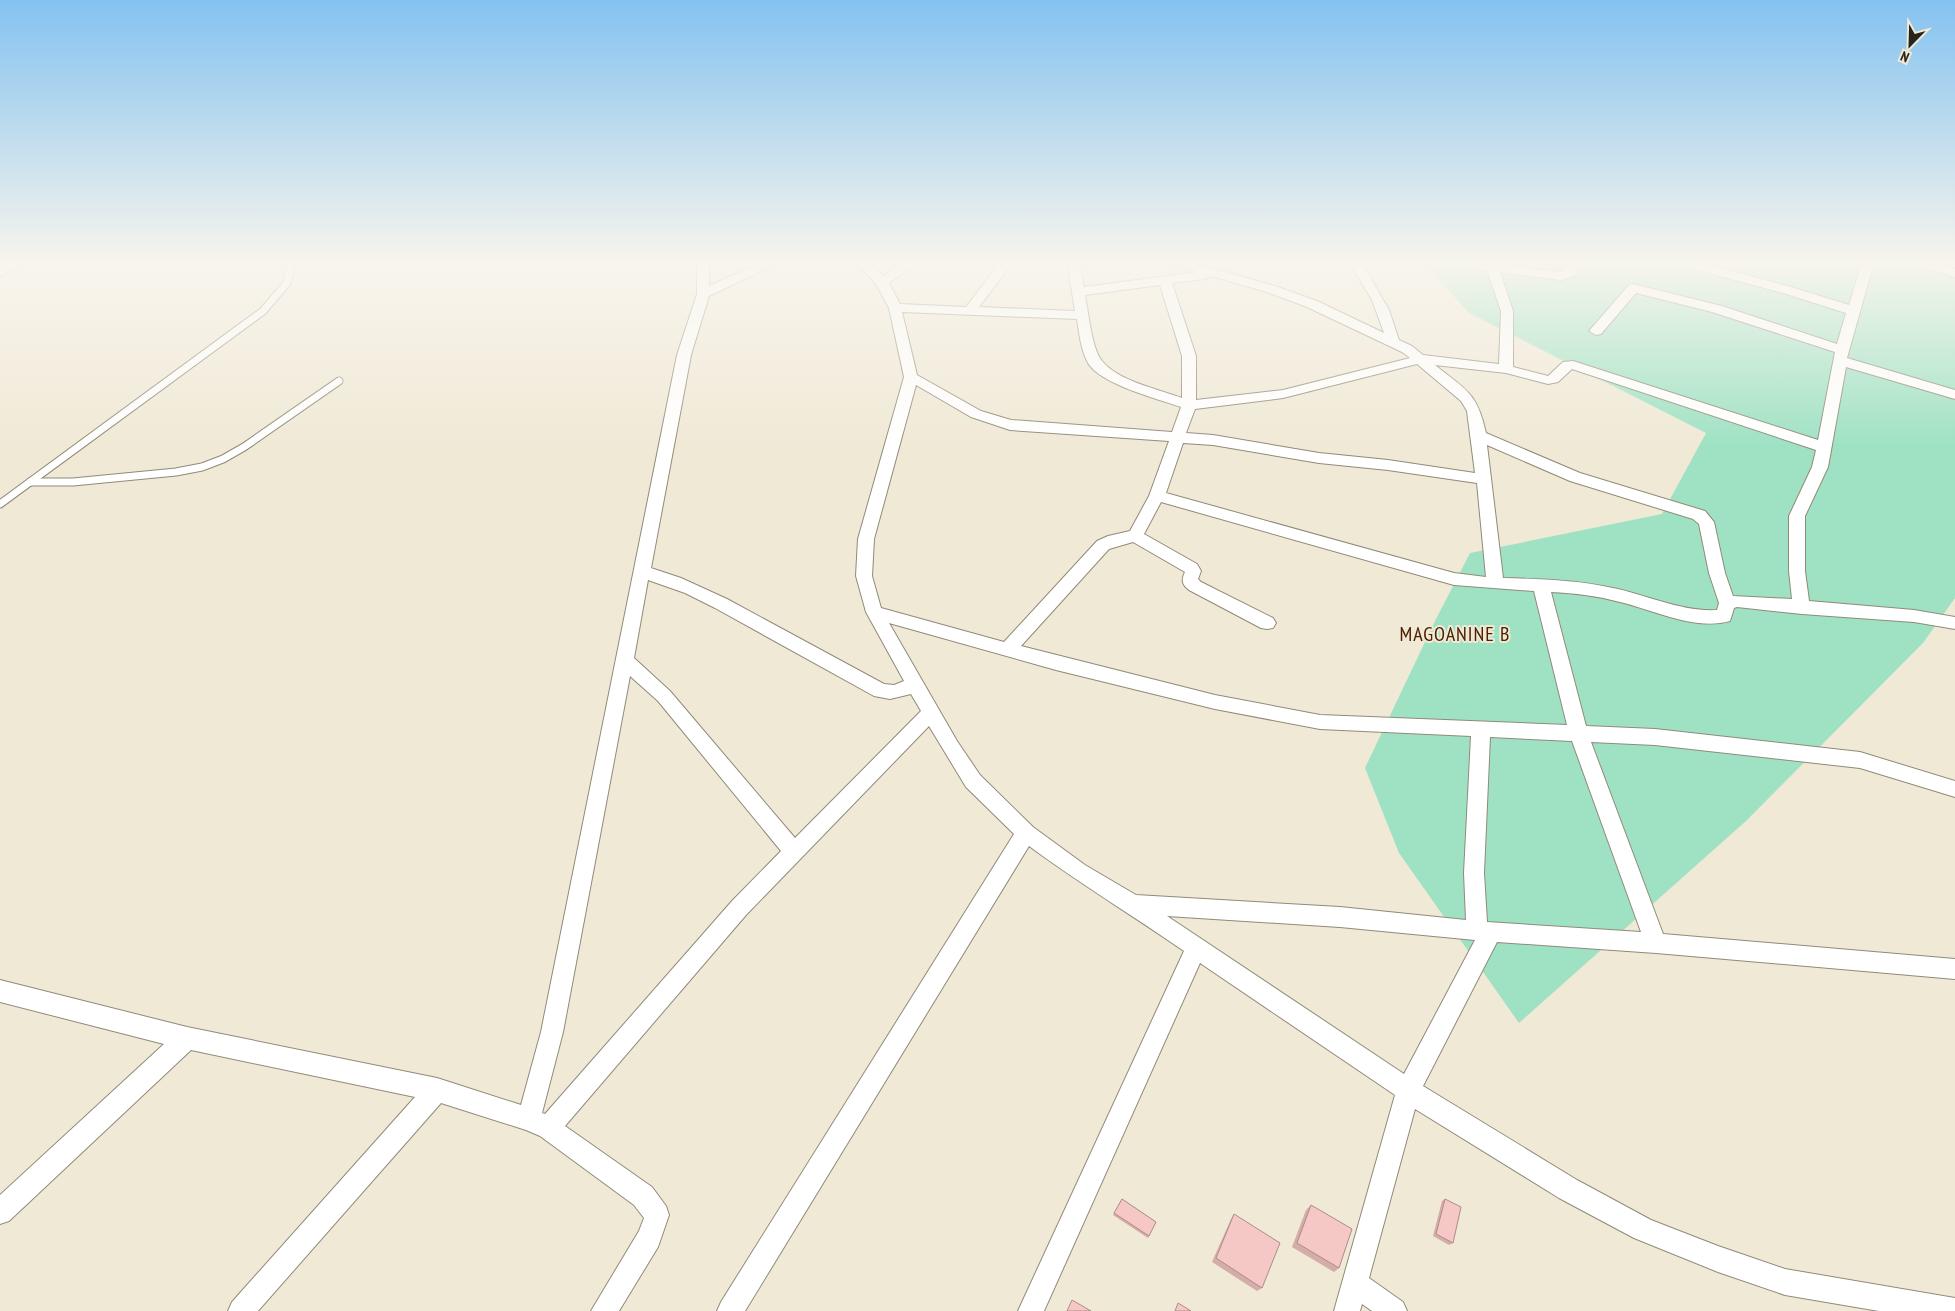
<svg xmlns="http://www.w3.org/2000/svg" width="1955" height="1311" font-family="'PT Sans Narrow',sans-serif">
	<style>
		.green { fill: #9fe2c3 }
		.lines { fill: none; stroke-linecap: round; stroke-linejoin: round }
		.lane-casing { stroke: #908a79; stroke-width: 9 }
		.street-casing { stroke: #908a79; stroke-width: 2 }
		.lane { stroke: #fff; stroke-width: 7 }
		.street { fill: #fff; fill-rule: evenodd }
		.wall { fill: #d4aca9 }
		.building { fill: #f6c8c5; stroke: #ac8c8a }
		.labels { text-anchor: middle; stroke-width: 4; stroke-linejoin: round; paint-order: stroke }
		.neighbourhood-label { font-size: 20px; letter-spacing: 1px; fill: #4e2000; stroke: #f0e9d6 }
	</style>
	<rect width="100%" height="100%" fill="#f0e9d6"/>
	<path class="green" d="M1423,262H1955V598L1923,643L1746,821L1519,1023L1399,853L1365,768L1435,621L1470,553L1662,514L1706,433L1469,313Z"/>
	<g class="lines">
		<defs>
			<g id="lane">
				<path d="M0,272L20,262"/>
				<path d="M30,482H73L176,472L202,467L223,459L244,447L339,381"/>
				<path d="M0,504L263,311L287,283L292,262"/>
			</g>
			<g id="street">
				<path d="M697,262H709V286L763,262H780L709,296L691,355L651,568L681,578L727,599L884,684L894,685L904,681L866,612L856,576L858,539L904,377L889,308L876,284L856,262H869L883,276L904,262H919L889,283L900,304L966,307L1000,262H1013L979,307L1075,311L1067,262H1079L1084,287L1197,272L1170,265L1168,262H1189L1275,286L1317,301L1384,333L1372,300L1349,262H1361L1389,310L1399,340L1412,346L1423,355L1499,364L1501,311L1487,270L1451,266L1445,262H1496L1497,264L1560,272L1565,271L1568,262H1580L1575,276L1561,280L1500,272L1513,311V367L1548,376L1563,362L1573,361L1818,440L1835,352L1712,312L1636,293L1601,334L1596,335L1589,331L1629,285L1633,284L1722,306L1837,344L1846,313L1783,293L1679,265L1677,262H1698L1791,287L1849,305L1862,262H1874L1847,358L1955,390V399L1846,367L1828,467L1805,516V571L1809,601L1914,610L1955,617V629L1914,622L1802,614L1737,607L1734,608L1730,621C1695,631 1654,610 1620,602C1598,596 1575,593 1551,592L1586,726L1655,729L1860,752L1955,781V797L1860,768L1655,745L1591,742L1663,934L1955,959V979L1656,953L1497,942L1423,1086L1577,1180L1651,1220L1718,1246L1785,1269L1955,1298V1311H1879L1785,1295L1718,1272L1634,1238L1559,1198L1415,1109L1369,1278L1403,1302L1407,1311H1372L1362,1304L1360,1311H1334L1395,1095L1200,963L1044,1311H1018L1184,951C1132,915 1079,883 1029,846L745,1311H717L721,1302L1014,834L966,787L929,726L746,915L565,1126L652,1187L666,1206L669,1215L658,1247L619,1311H591L639,1231L644,1218L634,1205L540,1136L526,1130L441,1103L258,1311H228L232,1302L415,1097L191,1050L9,1221L0,1224V1195L164,1044L0,1002V980L187,1027L437,1078L521,1105L541,1032L677,355L697,294ZM1211,276L1267,292L1307,307L1402,352L1410,358L1283,390L1196,400V356L1172,283L1205,279ZM1160,285L1182,356V398C1158,389 1118,381 1102,361C1092,350 1088,310 1085,295ZM902,312L1077,319C1079,333 1081,350 1088,363C1100,384 1158,399 1181,407L1172,432L1011,420L981,411L917,375ZM1417,364L1461,401L1467,411L1475,473L1388,460L1319,453L1213,435L1186,433L1195,409L1283,398ZM1435,365L1506,373L1548,384L1558,382L1572,369L1816,450L1812,467L1789,516V571L1792,599L1733,596L1725,573L1714,522L1705,511L1580,473L1486,433C1477,392 1466,390 1435,365ZM916,385L971,417L1010,430L1169,441L1149,496L1130,531L1108,536L1097,541L1004,642L881,608L872,576L874,539ZM1183,443L1213,445L1319,463L1388,470L1477,483L1486,577L1454,573L1166,493ZM1487,445L1570,481L1693,519L1699,524L1709,573L1719,603L1717,610C1682,612 1647,595 1613,588C1576,580 1540,579 1503,578ZM1161,502L1454,585L1534,591L1567,725L1320,715L1215,695L1021,646L1109,549L1133,542L1185,572C1181,580 1182,585 1189,590L1261,628L1267,629L1273,628L1276,623L1273,618L1201,582L1198,579L1201,571L1197,564L1144,534ZM648,580L685,593L715,608L874,696L890,699L911,694L921,711L795,838L670,691L634,658ZM889,623L1056,670L1215,709L1320,729L1471,736L1464,873L1466,920L1340,907L1136,895L1085,865L1033,827L980,775L957,741ZM630,676L658,701L781,851L732,901L545,1114L542,1113L563,1032ZM1490,737L1572,741L1641,932L1487,922L1484,873ZM1167,916L1340,927L1475,940L1404,1074Z"/>
				<path d="M1915,262H1934L1955,269V277L1917,265Z"/>
			</g>
		</defs>
		<use href="#lane" class="lane-casing"/>
		<use href="#street" class="street-casing"/>
		<use href="#lane" class="lane"/>
		<use href="#street" class="street"/>
	</g>
	<g class="wall">
		<path d="M1532,262H1565L1563,269L1532,263Z"/>
		<path d="M1122,1199L1156,1222L1148,1238L1113,1215Z"/>
		<path d="M1445,1199L1453,1243L1449,1245L1433,1236L1442,1201Z"/>
		<path d="M1311,1205L1339,1268L1334,1272L1292,1247L1306,1210Z"/>
		<path d="M1234,1214L1262,1288L1257,1291L1212,1262L1231,1219Z"/>
	</g>
	<g class="building">
		<path d="M1555,262H1565V264Z"/>
		<path d="M1122,1199L1156,1222L1149,1236L1114,1213Z"/>
		<path d="M1445,1199L1461,1207L1453,1243L1436,1234Z"/>
		<path d="M1311,1205L1352,1229L1339,1268L1297,1243Z"/>
		<path d="M1234,1214L1280,1243L1262,1288L1216,1258Z"/>
		<path d="M1072,1300L1091,1311H1067Z"/>
		<path d="M1178,1303L1191,1311H1175Z"/>
	</g>
	<linearGradient id="sky" x2="0" y2="1"><stop stop-color="#84c2f0"/><stop offset="0.59" stop-color="#f8f5ed"/><stop offset="1" stop-color="#f8f5ed" stop-opacity="0"/></linearGradient>
	<rect width="1955" height="446" fill="url(#sky)"/>
	<g class="labels">
		<g class="neighbourhood-label">
			<text x="1455" y="641">MAGOANINE B</text>
		</g>
	</g>
	<g transform="translate(1910 45) rotate(203)" stroke="#f0e9d6" stroke-width="4" paint-order="stroke">
	<path d="M0-4L9 19L0 12L-9 19Z" fill="#26241d"/>
	<text y="-8" font-size="14" font-weight="bold" text-anchor="middle" fill="#26241d">N</text>
	</g>
</svg>
